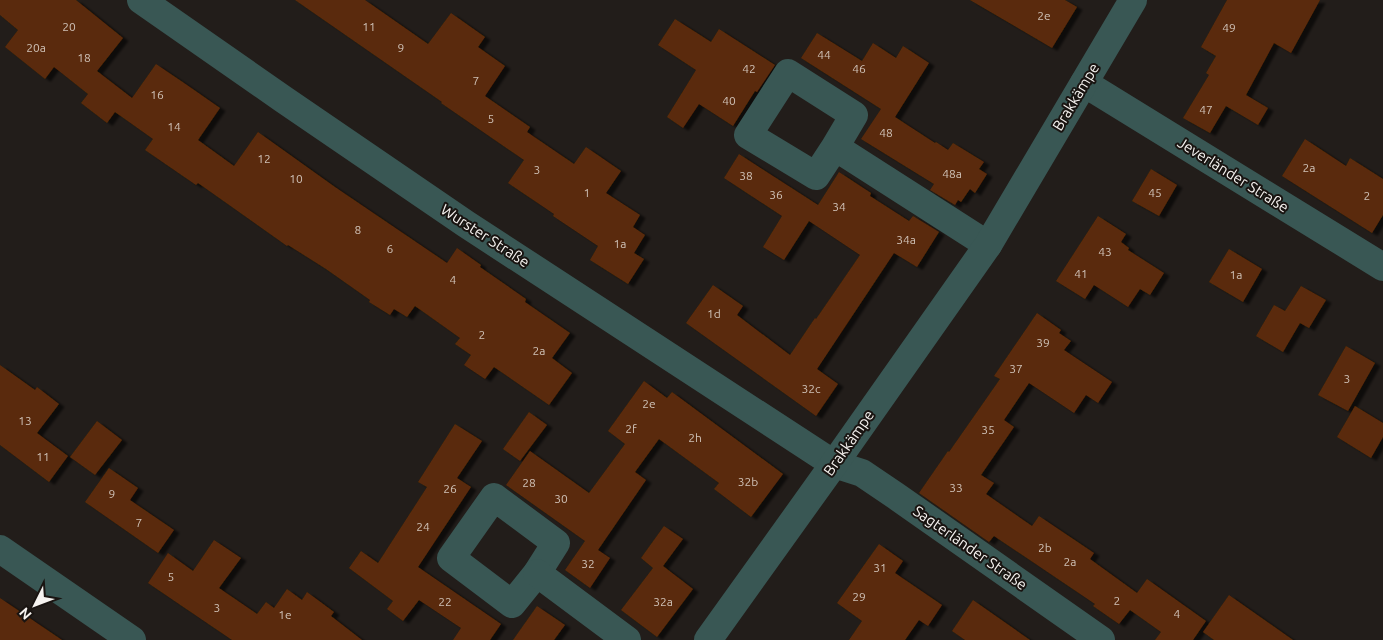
<svg xmlns="http://www.w3.org/2000/svg" width="1383" height="640" font-family="Ubuntu,sans-serif">
	<style>
		.building { fill: #5a2b08; filter: url(#shadow) }
		.lines { fill: none; stroke-linecap: round; stroke-linejoin: round }
		.minor { stroke: #395754; stroke-width: 28 }
		.labels { text-anchor: middle; stroke-width: 4; stroke-linejoin: round; paint-order: stroke }
		.number-label { font-size: 12px; fill: #cfc1b6 }
		.street-label { font-size: 15px; fill: #f6f3f0; stroke: #191411 }
	</style>
	<defs>
		<filter id="shadow"><feDropShadow dx="5.5" dy="3" stdDeviation="1" flood-color="#0009"/></filter>
	</defs>
	<rect width="100%" height="100%" fill="#221d1a"/>
	<g class="building">
		<path d="M0,0H76L123,38L97,71L132,98L156,64L187,85L220,108L198,140L234,166L258,132L335,187L447,263L457,248L481,265L480,267L526,299L525,302L570,333L552,358L572,373L549,405L494,367L485,379L464,365L471,355L455,344L460,338L415,306L407,317L394,309L390,315L369,302L370,300L326,269L288,245L287,246L198,183L196,185L145,150L153,139L115,112L107,123L81,103L88,94L54,67L45,79L5,47L18,30L0,15Z"/>
		<path d="M295,0H365L428,44L451,13L485,37L478,47L505,66L485,96L530,127L527,132L574,164L586,147L621,171L606,193L640,215L633,227L645,235L634,253L644,259L628,284L590,260L598,246L553,216L554,214L508,183L524,160L441,103L442,102Z"/>
		<path d="M970,0H1065L1077,7L1052,48Z"/>
		<path d="M1227,0H1320L1291,53L1274,43L1246,95L1268,108L1258,125L1226,106L1210,133L1183,118L1209,75L1206,73L1216,56L1201,47Z"/>
		<path d="M675,19L711,42L719,29L775,65L757,92L755,91L733,126L699,104L683,128L667,117L696,70L658,45Z"/>
		<path d="M817,33L862,61L873,43L896,58L903,46L929,63L895,117L935,143L936,142L948,150L953,143L984,162L979,169L987,174L975,193L970,189L961,202L958,200L955,205L930,190L934,184L861,139L881,109L801,58Z"/>
		<path d="M1305,139L1346,166L1350,158L1383,179V215L1372,233L1282,176Z"/>
		<path d="M739,154L818,205L839,172L871,193L870,196L909,221L913,216L939,232L917,267L894,253L817,369L838,384L816,416L686,323L713,285L743,306L737,315L790,355L815,318L816,319L860,255L809,221L784,260L763,247L782,216L724,178Z"/>
		<path d="M1151,169L1177,185L1159,216L1132,201Z"/>
		<path d="M1098,216L1126,234L1121,242L1129,248L1128,250L1164,273L1150,295L1140,289L1128,307L1094,285L1085,299L1056,281Z"/>
		<path d="M1229,249L1262,269L1243,302L1209,282Z"/>
		<path d="M1301,286L1326,300L1309,328L1300,323L1283,352L1256,336L1274,305L1285,311Z"/>
		<path d="M1037,313L1061,330L1059,333L1071,341L1064,350L1112,382L1098,403L1086,395L1074,413L1029,383L1004,420L1014,427L981,475L994,483L986,494L1032,526L1039,516L1094,553L1090,559L1137,593L1147,579L1206,621L1193,640H1155L1161,632L1130,610L1119,624L1093,606L1095,604L994,536L989,542L919,493L948,451L949,452L1000,379L994,376Z"/>
		<path d="M1346,346L1375,363L1348,411L1318,395Z"/>
		<path d="M0,365L35,390L37,387L59,404L37,433L68,456L49,482L0,445Z"/>
		<path d="M644,381L667,398L672,392L783,474L751,517L714,489L719,483L659,439L635,472L646,480L598,550L610,558L590,588L565,570L585,541L506,485L530,451L589,493L625,444L608,431Z"/>
		<path d="M1355,406L1383,423V437L1371,458L1337,437Z"/>
		<path d="M529,412L547,425L520,461L503,449Z"/>
		<path d="M97,421L122,440L95,475L70,457Z"/>
		<path d="M455,424L482,441L457,478L471,487L418,567L501,624L490,640H453L461,628L419,600L403,621L387,609L393,601L349,568L361,551L378,563L427,487L418,482Z"/>
		<path d="M109,468L138,488L130,500L174,530L158,553L85,502Z"/>
		<path d="M664,526L683,539L663,566L693,589L657,637L621,610L653,568L641,558Z"/>
		<path d="M214,540L241,558L219,588L257,614L266,602L274,608L287,589L302,600L307,592L334,612L331,616L362,640H232L148,583L168,553L193,571Z"/>
		<path d="M879,544L903,561L895,573L942,605L928,626L919,620L905,640H849L862,621L837,603Z"/>
		<path d="M1229,595L1293,640H1214L1203,632Z"/>
		<path d="M0,598L62,640H0Z"/>
		<path d="M973,600L1030,640H965L952,631Z"/>
		<path d="M537,606L565,625L554,640H513Z"/>
	</g>
	<g class="lines">
		<g class="minor">
			<path d="M141,0L283,99L466,224L834,464L862,473L896,496L1101,640"/>
			<path d="M1084,83L1383,267"/>
			<path d="M835,147L816,176L748,135L788,73L854,115L835,147L988,245"/>
			<path d="M494,497L556,543L537,573L512,604L451,558Z"/>
			<path d="M0,549L132,640"/>
			<path d="M537,573L627,640"/>
			<path d="M708,640L834,464L988,245L1133,0"/>
		</g>
	</g>
	<g class="labels">
		<g class="number-label">
			<text x="1044" y="20">2e</text>
			<text x="69" y="31">20</text>
			<text x="369" y="31">11</text>
			<text x="1229" y="32">49</text>
			<text x="36" y="52">20a</text>
			<text x="401" y="52">9</text>
			<text x="824" y="59">44</text>
			<text x="84" y="62">18</text>
			<text x="749" y="73">42</text>
			<text x="859" y="73">46</text>
			<text x="476" y="85">7</text>
			<text x="157" y="99">16</text>
			<text x="729" y="105">40</text>
			<text x="1206" y="114">47</text>
			<text x="491" y="123">5</text>
			<text x="174" y="131">14</text>
			<text x="886" y="137">48</text>
			<text x="264" y="163">12</text>
			<text x="1309" y="172">2a</text>
			<text x="537" y="174">3</text>
			<text x="952" y="178">48a</text>
			<text x="746" y="180">38</text>
			<text x="296" y="183">10</text>
			<text x="587" y="197">1</text>
			<text x="1155" y="197">45</text>
			<text x="776" y="199">36</text>
			<text x="1367" y="200">2</text>
			<text x="839" y="211">34</text>
			<text x="358" y="234">8</text>
			<text x="906" y="244">34a</text>
			<text x="620" y="248">1a</text>
			<text x="390" y="253">6</text>
			<text x="1105" y="256">43</text>
			<text x="1081" y="278">41</text>
			<text x="1236" y="279">1a</text>
			<text x="453" y="284">4</text>
			<text x="714" y="318">1d</text>
			<text x="482" y="339">2</text>
			<text x="1043" y="347">39</text>
			<text x="539" y="355">2a</text>
			<text x="1016" y="373">37</text>
			<text x="1347" y="383">3</text>
			<text x="811" y="393">32c</text>
			<text x="649" y="408">2e</text>
			<text x="25" y="425">13</text>
			<text x="631" y="433">2f</text>
			<text x="988" y="434">35</text>
			<text x="695" y="442">2h</text>
			<text x="43" y="461">11</text>
			<text x="748" y="486">32b</text>
			<text x="529" y="487">28</text>
			<text x="956" y="492">33</text>
			<text x="450" y="493">26</text>
			<text x="112" y="498">9</text>
			<text x="561" y="503">30</text>
			<text x="139" y="527">7</text>
			<text x="423" y="531">24</text>
			<text x="1045" y="552">2b</text>
			<text x="1070" y="566">2a</text>
			<text x="588" y="568">32</text>
			<text x="880" y="572">31</text>
			<text x="171" y="581">5</text>
			<text x="859" y="601">29</text>
			<text x="1117" y="605">2</text>
			<text x="445" y="606">22</text>
			<text x="663" y="606">32a</text>
			<text x="217" y="612">3</text>
			<text x="1177" y="618">4</text>
			<text x="285" y="619">1e</text>
		</g>
		<g class="street-label">
			<text transform="translate(1076 97) rotate(-59)" y="5">Brakkämpe</text>
			<text transform="translate(1233 175) rotate(32)" y="5">Jeverländer Straße</text>
			<text transform="translate(485 236) rotate(33)" y="5">Wurster Straße</text>
			<text transform="translate(849 443) rotate(-55)" y="5">Brakkämpe</text>
			<text transform="translate(970 548) rotate(35)" y="5">Sagterländer Straße</text>
		</g>
	</g>
	<g transform="translate(35 605) rotate(228)" stroke="#191411" stroke-width="4" paint-order="stroke">
	<path d="M0-4L9 19L0 12L-9 19Z" fill="#f6f3f0"/>
	<text y="-8" font-size="14" font-weight="bold" text-anchor="middle" fill="#f6f3f0">N</text>
	</g>
</svg>
